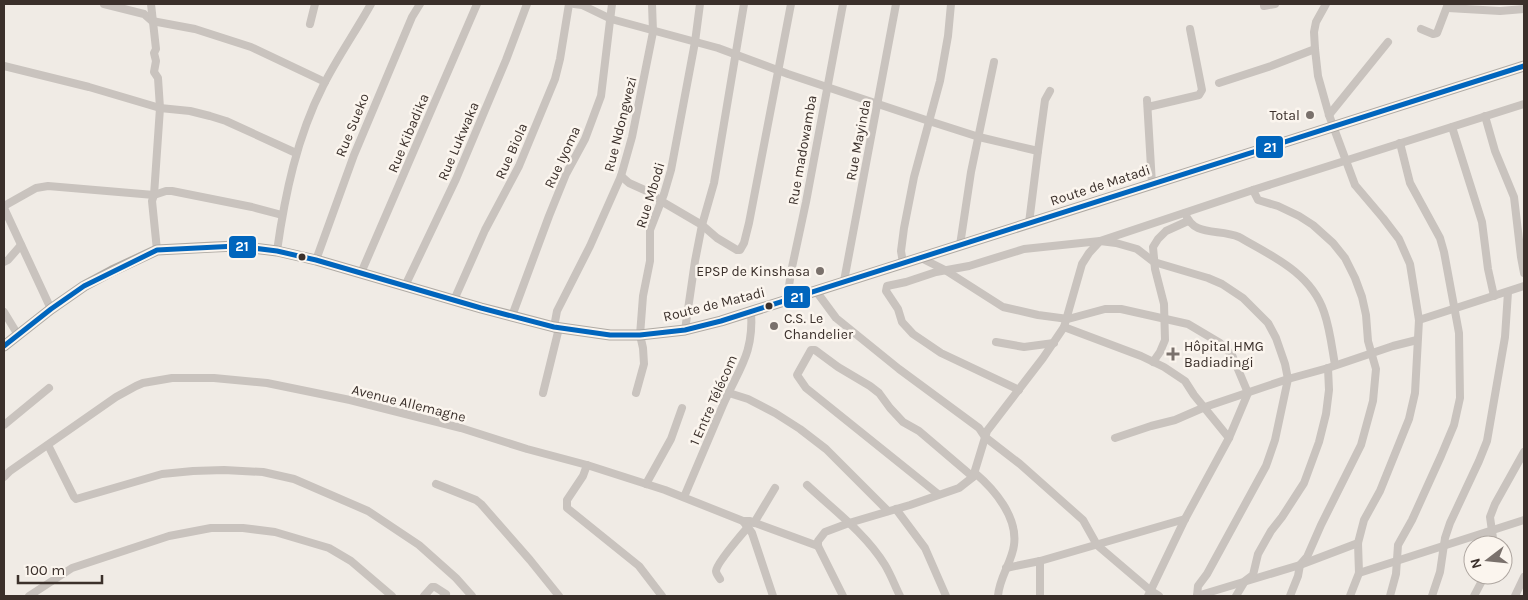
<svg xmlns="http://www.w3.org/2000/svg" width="1528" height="600" font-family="Karla,sans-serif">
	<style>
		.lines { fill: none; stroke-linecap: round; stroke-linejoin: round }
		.minor { stroke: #c9c3be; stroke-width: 8 }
		.highway { stroke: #afaaa4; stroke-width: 11 }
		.bus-1-casing { stroke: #fbf5ee; stroke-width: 9 }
		.bus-1 { stroke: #0065bd; stroke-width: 5 }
		.poi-dot { fill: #7a716c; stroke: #fbf5ee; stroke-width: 2 }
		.bus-dot { fill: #3b302b; stroke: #fbf5ee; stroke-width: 2 }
		.labels { text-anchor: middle; stroke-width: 5; stroke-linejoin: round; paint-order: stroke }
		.poi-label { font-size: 14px; fill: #3b302b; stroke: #fbf5ee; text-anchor: end }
		.street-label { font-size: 14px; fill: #3b302b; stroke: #fbf5ee }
		.line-badge { stroke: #fbf5ee; stroke-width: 2 }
		.badge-label { font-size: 14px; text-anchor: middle; font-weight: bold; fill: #fff }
	</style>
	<rect width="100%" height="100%" fill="#f0ebe5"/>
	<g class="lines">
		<g class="minor">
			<path d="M104,4L144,14L152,21L195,29L251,47L325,82"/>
			<path d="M151,4L156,49L154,53L156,61L154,72L158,78L160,108L154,195L152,201L157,250"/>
			<path d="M574,4L582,5L611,19L718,48L788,74L929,121L979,137L1038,151L1029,223"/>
			<path d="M1326,4L1316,22L1314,32L1315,49L1318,76L1329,115L1355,185L1383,218L1399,239L1410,264L1419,320L1415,393L1409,419L1380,491L1364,520L1358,543L1359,573L1350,596"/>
			<path d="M1264,6L1275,4"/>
			<path d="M1448,8L1500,11L1524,9"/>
			<path d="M310,24L315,4"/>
			<path d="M1421,29L1433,34L1437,33L1448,4"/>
			<path d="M4,66L89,87L160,108L190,111L210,116L226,121L296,153"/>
			<path d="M1219,83L1271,66L1315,49"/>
			<path d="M1147,100L1152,184"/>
			<path d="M1148,107L1199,95L1202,90L1190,29"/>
			<path d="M1329,115L1388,42"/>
			<path d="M1485,116L1495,151L1514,197L1521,257L1524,273"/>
			<path d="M1452,127L1482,222L1488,269L1494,296"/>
			<path d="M1038,151L1045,100L1050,91"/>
			<path d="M621,176L629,183L649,192L661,201L702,225L717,238L737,250H740L744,243L749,223L791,4"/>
			<path d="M1253,190L1258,200L1278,206L1299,216L1313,225L1333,243L1345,258L1355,278L1362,297L1366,315L1368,341L1376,369L1373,401L1361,445L1321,525L1307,557L1300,565L1298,576L1290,596"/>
			<path d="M4,206L36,188L48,186L154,195L166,191H172L252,207L282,215"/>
			<path d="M4,208L51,309"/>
			<path d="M1185,213C1194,238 1219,228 1239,237C1272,256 1311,273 1324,312C1330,329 1332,348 1335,365"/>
			<path d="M960,245L971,172L994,62"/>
			<path d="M277,251C285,194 297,137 323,86C337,58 356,31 371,4"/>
			<path d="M921,258L945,270L1003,307L1038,315L1068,319L1105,309H1121L1188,324L1220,343L1232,355L1248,393L1229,438L1185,519L1148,596"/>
			<path d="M316,260L354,155L412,17L420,4"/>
			<path d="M4,262L8,260L21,245"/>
			<path d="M903,263L901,251L904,228L914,177L940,81L948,36L951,4"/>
			<path d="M361,273L477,4"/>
			<path d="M844,281L896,4"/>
			<path d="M405,286L456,179L506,60L527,4"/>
			<path d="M816,291L836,318L899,369L979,428L985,437L1020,464L1083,520L1097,545L1151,591L1159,596"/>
			<path d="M454,300L485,230L519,166L555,79L560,59L569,4"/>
			<path d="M787,300L791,272L806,202L843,4"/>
			<path d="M4,312L18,335"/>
			<path d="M512,316L549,216L566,174L585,139L601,96L612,4"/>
			<path d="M1419,320L1524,286"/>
			<path d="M554,327L557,311L590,246L621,176L632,137L653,32L652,4"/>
			<path d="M1064,327L1141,356L1164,367L1185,381L1194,395L1229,438"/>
			<path d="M685,330L695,261L702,225L714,183L744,4"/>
			<path d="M996,342L1024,347L1054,343"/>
			<path d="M1153,362L1160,352L1165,340L1164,304L1155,269L1153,247L1158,239L1166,231L1188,221"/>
			<path d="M1019,390L941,353L913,334L902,322L898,309L886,291L887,286L906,282L936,272L969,266L1024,249L1100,241L1116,243L1137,249L1154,262L1208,278L1222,284L1243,298L1268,323L1276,338L1285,364L1288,379L1275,440L1266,466L1207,574L1198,586L1197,596"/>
			<path d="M543,393L559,328"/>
			<path d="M636,393L644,364L643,348L640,335L643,296L650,261V230L664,194L671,170L695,42L700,4"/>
			<path d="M729,393L748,399L775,413L800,429L826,449L888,511"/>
			<path d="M4,425L49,388"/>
			<path d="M1115,438L1151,426L1175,420L1205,407L1288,379L1328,368L1393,346L1417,340"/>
			<path d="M48,445L74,497L76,499L162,474L193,471L224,470L263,472L294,479L368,511L419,545L456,578L472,596"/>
			<path d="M587,465L583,476L567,500V508L639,566L662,596"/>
			<path d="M975,473C994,489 1018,517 1014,545C1012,562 999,578 998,596"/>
			<path d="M4,477L10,471L116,397L136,386L143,383L172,378H214L267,383L350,400L461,428L527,449L587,465L665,490L743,521L752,533L773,596"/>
			<path d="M436,484L476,500L481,504L530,560L559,596"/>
			<path d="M646,484L671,439L682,408"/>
			<path d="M807,485C834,510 866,534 885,565C891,575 895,586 900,596"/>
			<path d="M938,494L806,388L797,375L811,350H815L838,367L870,386L879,393L890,408L903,422L919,431L973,477"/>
			<path d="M684,497C697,467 710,436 723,405C739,368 754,354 751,311"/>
			<path d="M896,509L925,548L946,596"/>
			<path d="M743,521H750L818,546"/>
			<path d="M754,523L775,488"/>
			<path d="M1494,545L1490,517L1495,504L1524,452"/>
			<path d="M1006,568L1040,561L1185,519"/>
			<path d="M1359,573L1524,520"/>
			<path d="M720,579C719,577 716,574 716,571C716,564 742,534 748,527"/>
			<path d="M29,596L72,568L169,536L211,528H243L275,532L329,548L351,561L392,596"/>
			<path d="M424,596L432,587H435L446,594"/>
			<path d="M843,596L818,546V541L825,532L849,523L910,505L959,488L973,477L987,431L1043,358L1064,327L1082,264L1089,253L1100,241L1253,190L1524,104"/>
			<path d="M1040,596V561"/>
			<path d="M1197,596L1300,565L1358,543"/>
			<path d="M1236,596L1245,581L1253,575L1258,554L1271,531L1282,517L1304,483L1319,442L1326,414L1329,390L1328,368"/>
			<path d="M1390,596L1396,574L1398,545L1412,520L1441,456L1454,425L1460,398L1459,333L1444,252L1440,238L1410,183L1400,143"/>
			<path d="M1432,596L1440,572L1445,538L1450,523L1479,461L1487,441L1505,337L1508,292"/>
			<path d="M1474,596L1485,575"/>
			<path d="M1515,596L1524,577"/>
		</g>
		<path class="highway" d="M4,346L51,309L84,286L112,271L157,250L214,247L237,246L277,251L316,260L481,308L554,327L610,335H640L685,330L721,321L800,296L1524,66"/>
		<defs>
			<path id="bus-1" d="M4,346L51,309L84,286L157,250L237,246L277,251L316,260L481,308L554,327L610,335H640L685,330L721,321L1524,66"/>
		</defs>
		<use href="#bus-1" class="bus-1-casing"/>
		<use href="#bus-1" class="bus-1"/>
	</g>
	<g class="poi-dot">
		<circle cx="1310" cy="115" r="5"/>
		<circle cx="820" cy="271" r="5"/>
		<circle cx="774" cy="326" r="5"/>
		<path d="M1170.5 346.5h5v5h5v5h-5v5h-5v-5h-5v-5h5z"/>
	</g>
	<g class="bus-dot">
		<circle cx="302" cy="257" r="4.5"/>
		<circle cx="769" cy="306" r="4.5"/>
	</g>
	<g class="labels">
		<g class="poi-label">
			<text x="1300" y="120">Total</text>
			<text x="810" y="276">EPSP de Kinshasa</text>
			<text x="784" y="323" text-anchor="start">C.S. Le<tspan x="784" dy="16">Chandelier</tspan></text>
			<text x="1184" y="351" text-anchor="start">Hôpital HMG<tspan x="1184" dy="16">Badiadingi</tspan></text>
		</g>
		<g class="street-label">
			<text transform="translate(620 124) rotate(-76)" y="5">Rue Ndongwezi</text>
			<text transform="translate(352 125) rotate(-68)" y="5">Rue Sueko</text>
			<text transform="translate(408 133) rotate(-67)" y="5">Rue Kibadika</text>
			<text transform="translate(858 140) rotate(-79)" y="5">Rue Mayinda</text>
			<text transform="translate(458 141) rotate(-67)" y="5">Rue Lukwaka</text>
			<text transform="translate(802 150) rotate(-80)" y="5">Rue madowamba</text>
			<text transform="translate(511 151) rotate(-66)" y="5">Rue Biola</text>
			<text transform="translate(562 157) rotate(-65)" y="5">Rue Iyoma</text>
			<text transform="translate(1100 185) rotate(-18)" y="5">Route de Matadi</text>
			<text transform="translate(650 195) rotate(-73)" y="5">Rue Mbodi</text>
			<text transform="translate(714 304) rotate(-14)" y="5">Route de Matadi</text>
			<text transform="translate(713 400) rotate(-66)" y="5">1 Entre Télécom</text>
			<text transform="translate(409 403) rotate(14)" y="5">Avenue Allemagne</text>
		</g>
	</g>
	<g class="line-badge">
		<rect x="1255" y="135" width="29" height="24" rx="5" fill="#0065bd"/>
		<rect x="228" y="235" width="29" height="24" rx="5" fill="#0065bd"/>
		<rect x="783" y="285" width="28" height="24" rx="5" fill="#0065bd"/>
	</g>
	<g class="badge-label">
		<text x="1270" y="152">21</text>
		<text x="242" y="251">21</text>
		<text x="797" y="302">21</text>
	</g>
	<rect width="1528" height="600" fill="none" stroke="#3b302b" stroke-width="10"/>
	<g transform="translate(1488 560) rotate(254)"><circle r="24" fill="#fbf5ee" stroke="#aea6a0"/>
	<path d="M0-4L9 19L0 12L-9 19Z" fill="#7a716c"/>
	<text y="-8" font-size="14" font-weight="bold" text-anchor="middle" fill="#3b302b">N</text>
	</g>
	<path d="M18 575v8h84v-8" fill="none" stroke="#3b302b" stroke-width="2.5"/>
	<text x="25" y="575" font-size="15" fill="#3b302b" stroke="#fbf5ee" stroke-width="4" paint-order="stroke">100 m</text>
</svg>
